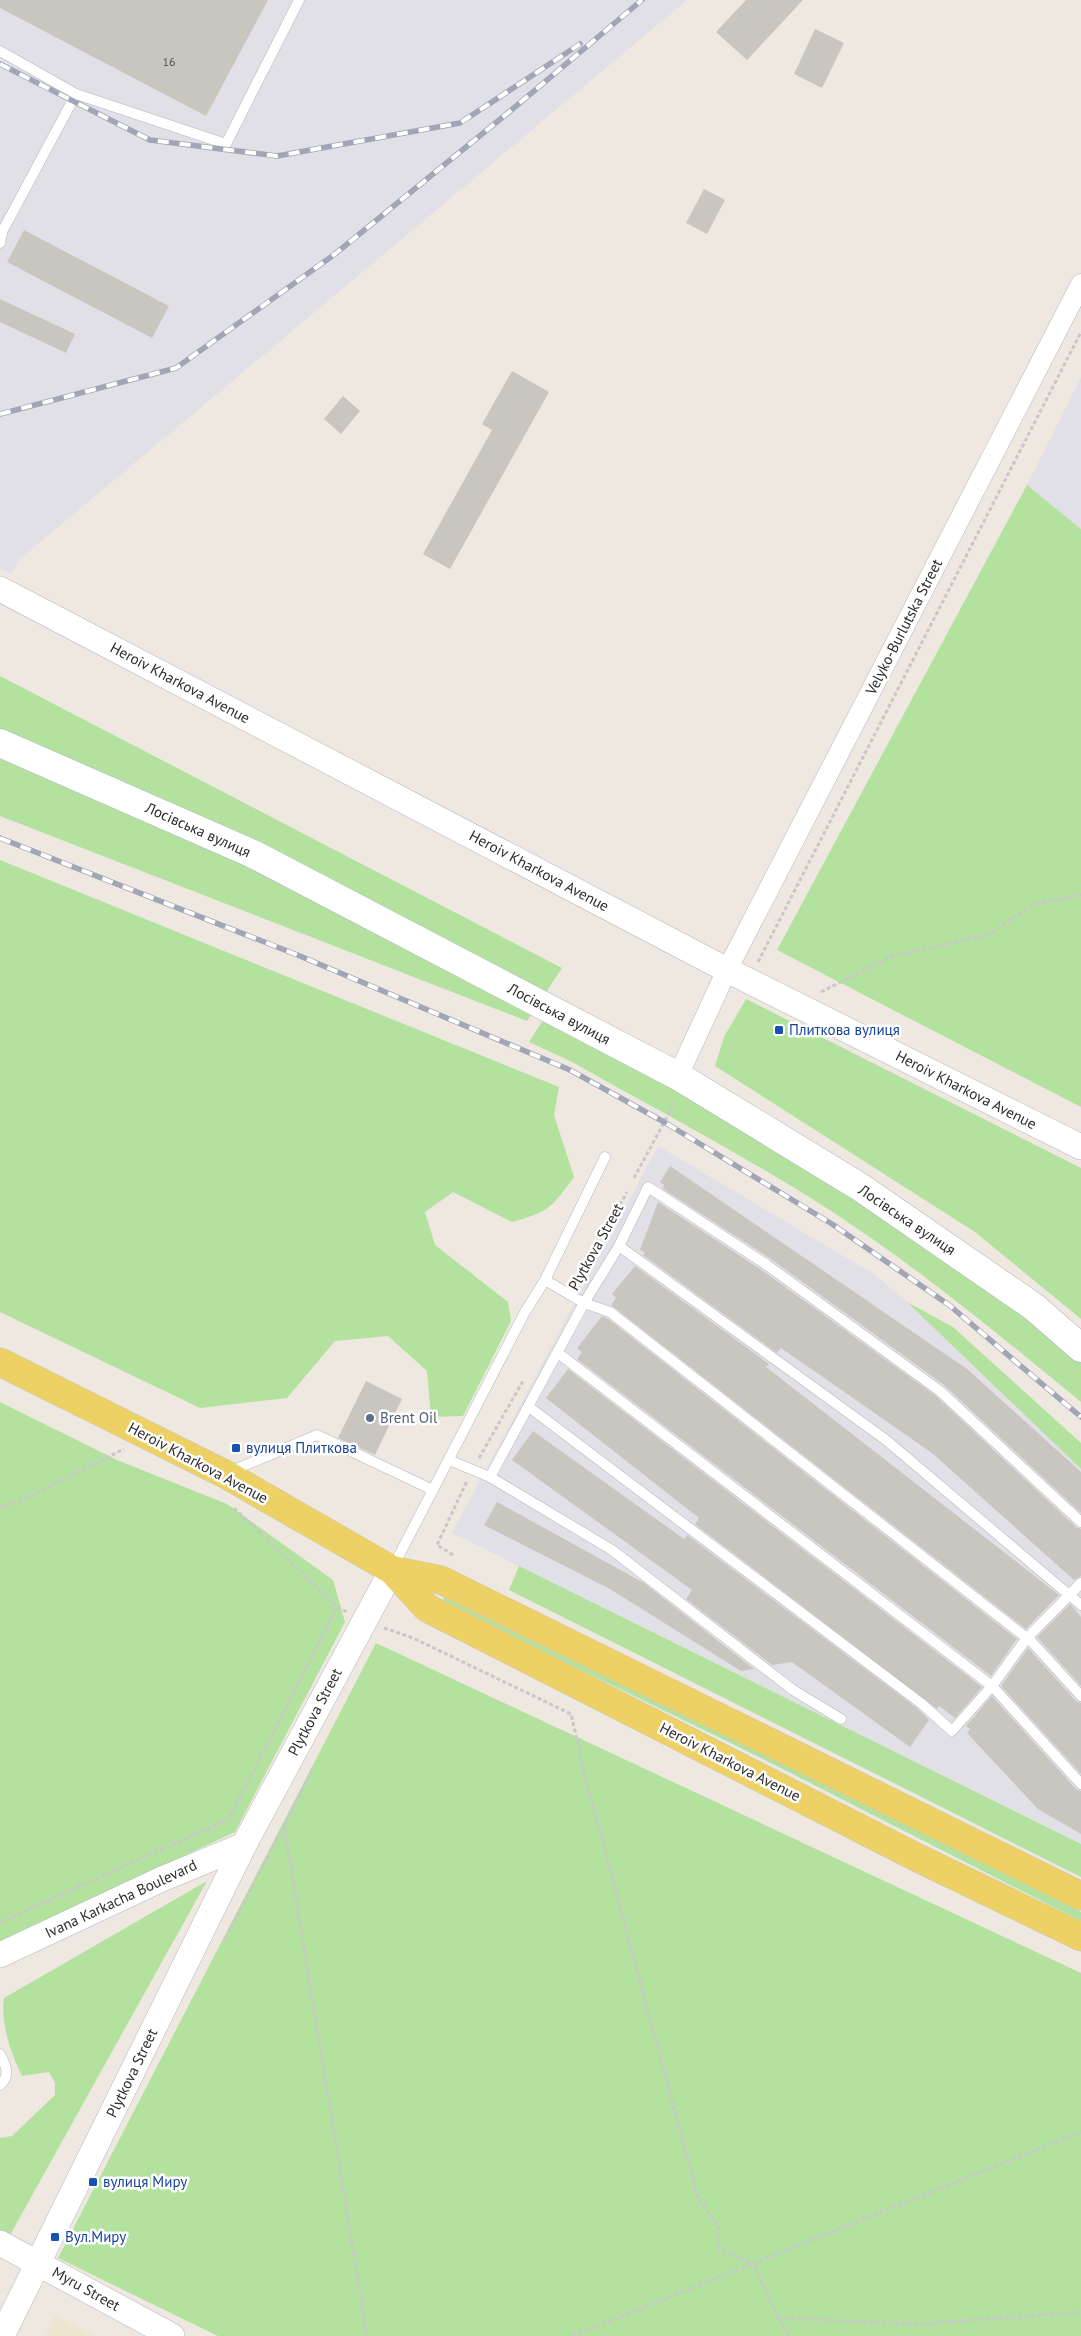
<svg xmlns="http://www.w3.org/2000/svg" width="1081" height="2336" font-family="'PT Sans',sans-serif">
	<style>
		.industrial { fill: #e2e0e7 }
		.education { fill: #eee5d0 }
		.green { fill: #b3e29e }
		.building { fill: #c9c5bf }
		.lines { fill: none; stroke-linecap: round; stroke-linejoin: round }
		.service-casing { stroke: #b3b5bf; stroke-width: 11 }
		.minor-casing { stroke: #b3b5bf; stroke-width: 21 }
		.tertiary-casing { stroke: #b3b5bf; stroke-width: 26 }
		.secondary-casing { stroke: #b3b5bf; stroke-width: 29 }
		.primary-casing { stroke: #c8c8c8; stroke-width: 29 }
		.path { stroke: #c8c8c8; stroke-width: 3; stroke-dasharray: 4 2.5; stroke-linecap: butt }
		.service { stroke: #fff; stroke-width: 10 }
		.minor { stroke: #fff; stroke-width: 20 }
		.tertiary { stroke: #fff; stroke-width: 25 }
		.secondary { stroke: #fff; stroke-width: 28 }
		.primary { stroke: #edd165; stroke-width: 28 }
		.rail-casing { stroke: #a2a5b6; stroke-width: 5.5 }
		.rail { stroke: #fff; stroke-width: 4; stroke-dasharray: 11; stroke-linecap: butt }
		.transit-dot { fill: #1a4fb4; stroke: #fff; stroke-width: 2 }
		.service-dot { fill: #5c6f8a; stroke: #fff; stroke-width: 2 }
		.labels { text-anchor: middle; stroke-width: 5; stroke-linejoin: round; paint-order: stroke }
		.number-label { font-size: 12px; fill: #545352 }
		.street-label { font-size: 15px; fill: #2d2d2d; stroke: #fff }
		.transit-label { font-size: 15px; fill: #164399; stroke: #fff; text-anchor: start }
		.service-label { font-size: 15px; fill: #4e5e75; stroke: #fff; text-anchor: start }
	</style>
	<rect width="100%" height="100%" fill="#eee8e0"/>
	<g class="industrial">
		<path d="M0,0H687L20,559L11,574L0,568Z"/>
		<path d="M1081,377V529L1027,485Z"/>
		<path d="M658,1146L874,1274L1048,1421L1081,1455V1844L452,1533Z"/>
	</g>
	<path class="education" d="M55,2315L96,2336H45Z"/>
	<g class="green">
		<path d="M1027,485L1081,529V1107L777,950Z"/>
		<path d="M0,676L562,968L527,1021L0,816Z"/>
		<path d="M0,860L559,1087L554,1115L574,1177C551,1208 549,1212 512,1222L453,1192L425,1212L435,1245L508,1302L511,1321L463,1416L431,1417L427,1371L388,1336L335,1341L287,1398L200,1408L0,1312Z"/>
		<path d="M746,999L1081,1168V1319L975,1232L715,1066L724,1037Z"/>
		<path d="M543,1020L732,1117L1081,1349V1402C997,1333 914,1264 822,1205C741,1154 654,1108 570,1061L529,1042Z"/>
		<path d="M907,1302L953,1327L1081,1443V1469Z"/>
		<path d="M0,1402L117,1460L227,1504L333,1580L345,1622L235,1832L0,1942Z"/>
		<path d="M519,1566L1081,1844V1877L509,1590Z"/>
		<path d="M445,1596L766,1752L1081,1912V1921L763,1759L442,1602Z"/>
		<path d="M376,1643L1081,1973V2336H218L58,2258Z"/>
		<path d="M207,1881L10,2235L0,2230V2138L12,2136L55,2095V2083L49,2072L22,2076C11,2053 0,2023 4,1998Z"/>
	</g>
	<g class="building">
		<path d="M0,0H268L206,116L0,8Z"/>
		<path d="M746,0H803L747,60L716,32Z"/>
		<path d="M815,29L844,43L822,88L794,74Z"/>
		<path d="M704,189L725,200L707,234L686,223Z"/>
		<path d="M24,230L169,306L152,338L7,262Z"/>
		<path d="M0,299L75,334L66,353L0,322Z"/>
		<path d="M512,371L549,392L450,569L423,554L492,430L482,424Z"/>
		<path d="M343,396L360,411L341,434L324,419Z"/>
		<path d="M670,1166L967,1369L1081,1472V1513L944,1385L771,1259L663,1189L664,1185L660,1182Z"/>
		<path d="M658,1202L763,1271L936,1396L1076,1527L1081,1529V1576L1074,1580L932,1453L781,1348L777,1353L643,1255L645,1253L640,1250Z"/>
		<path d="M635,1266L769,1364L766,1367L1059,1595L1026,1629L611,1305L616,1298L612,1294Z"/>
		<path d="M602,1316L607,1318L1017,1639L991,1676L577,1359L582,1352L577,1348Z"/>
		<path d="M568,1369L982,1687L955,1718L939,1706L937,1709L695,1524L699,1518L546,1398Z"/>
		<path d="M366,1381L402,1399L375,1455L338,1438Z"/>
		<path d="M533,1431L684,1539L687,1535L918,1709L929,1720L910,1747L792,1662L772,1665L686,1599L692,1590L512,1460Z"/>
		<path d="M497,1502L644,1583L754,1669L741,1671L610,1589L484,1525Z"/>
		<path d="M1070,1604L1081,1617V1686L1037,1637Z"/>
		<path d="M1028,1648L1076,1701L1081,1703V1774L1001,1686Z"/>
		<path d="M992,1696L1076,1789L1081,1791V1834L1038,1809L967,1733L970,1729L966,1726Z"/>
	</g>
	<g class="lines">
		<defs>
			<g id="service">
				<path d="M0,51L76,94"/>
				<path d="M0,243L2,232L76,94L226,144L299,0"/>
				<path d="M619,1246L886,1440L1081,1605"/>
				<path d="M545,1280L584,1303L610,1312L1032,1642L1081,1696"/>
				<path d="M558,1353L992,1686L1081,1784"/>
				<path d="M529,1407L922,1704L952,1731L992,1686L1027,1638L1081,1583"/>
				<path d="M449,1460L490,1477L584,1303L619,1246L648,1187L767,1265L940,1391L1081,1522"/>
				<path d="M229,1472L317,1435L433,1490"/>
				<path d="M490,1477L612,1550L793,1690L841,1719"/>
				<path d="M392,1569L525,1312L545,1280L605,1157"/>
				<path d="M0,2054C6,2066 11,2075 0,2085"/>
			</g>
			<path id="minor" d="M678,1076L727,970L1081,284"/>
			<g id="tertiary">
				<path d="M0,589L727,970L1081,1147"/>
				<path d="M0,1955L162,1879L244,1845"/>
				<path d="M0,2243L172,2336"/>
				<path d="M2,2336L244,1845L392,1570"/>
			</g>
			<path id="secondary" d="M0,743L253,854L678,1076L860,1187L1034,1307L1081,1348"/>
			<g id="primary">
				<path d="M0,1362L225,1474L392,1570L427,1608L918,1858L1081,1937"/>
				<path d="M392,1570L441,1580L1081,1896"/>
			</g>
		</defs>
		<use href="#service" class="service-casing"/>
		<use href="#minor" class="minor-casing"/>
		<use href="#tertiary" class="tertiary-casing"/>
		<use href="#secondary" class="secondary-casing"/>
		<use href="#primary" class="primary-casing"/>
		<g class="path">
			<path d="M758,962L1081,332"/>
			<path d="M821,992L892,956L987,935L1035,904L1081,895"/>
			<path d="M634,1178L675,1102"/>
			<path d="M586,1268L627,1192"/>
			<path d="M479,1458L523,1381"/>
			<path d="M0,1507L18,1502L124,1449"/>
			<path d="M234,1508L337,1607L347,1612"/>
			<path d="M453,1555L437,1545L467,1481"/>
			<path d="M384,1628L413,1638L571,1714L586,1780L698,2198L718,2225L719,2249L754,2264L778,2318L789,2336"/>
			<path d="M312,1770L284,1826L367,2336"/>
			<path d="M0,1922L229,1819L337,1607"/>
			<path d="M225,1939L283,1827"/>
			<path d="M778,2318L921,2324L1081,2312"/>
			<path d="M572,2336L1081,2132"/>
		</g>
		<use href="#service" class="service"/>
		<use href="#minor" class="minor"/>
		<use href="#tertiary" class="tertiary"/>
		<use href="#secondary" class="secondary"/>
		<use href="#primary" class="primary"/>
		<defs>
			<g id="rail">
				<path d="M0,64L150,140L277,156L460,123L580,44"/>
				<path d="M0,414L176,368L335,254L509,112L642,0"/>
				<path d="M0,838L300,956L570,1070L664,1122L832,1224L949,1305L1081,1417"/>
			</g>
		</defs>
		<use href="#rail" class="rail-casing"/>
		<use href="#rail" class="rail"/>
	</g>
	<g class="transit-dot">
		<rect x="774" y="1025" width="10" height="10" rx="2.5"/>
		<rect x="231" y="1443" width="10" height="10" rx="2.5"/>
		<rect x="88" y="2177" width="10" height="10" rx="2.5"/>
		<rect x="50" y="2232" width="10" height="10" rx="2.5"/>
	</g>
	<circle class="service-dot" cx="370" cy="1418" r="5"/>
	<g class="labels">
		<g class="number-label">
			<text x="169" y="66">16</text>
		</g>
		<g class="street-label">
			<text transform="translate(904 627) rotate(-63)" y="5">Velyko-Burlutska Street</text>
			<text transform="translate(180 683) rotate(28)" y="5">Heroiv Kharkova Avenue</text>
			<text transform="translate(198 830) rotate(24)" y="5">Лосівська вулиця</text>
			<text transform="translate(539 871) rotate(28)" y="5">Heroiv Kharkova Avenue</text>
			<text transform="translate(559 1014) rotate(28)" y="5">Лосівська вулиця</text>
			<text transform="translate(966 1090) rotate(27)" y="5">Heroiv Kharkova Avenue</text>
			<text transform="translate(907 1220) rotate(34)" y="5">Лосівська вулиця</text>
			<text transform="translate(596 1247) rotate(-61)" y="5">Plytkova Street</text>
			<text transform="translate(198 1463) rotate(28)" y="5">Heroiv Kharkova Avenue</text>
			<text transform="translate(315 1712) rotate(-62)" y="5">Plytkova Street</text>
			<text transform="translate(730 1762) rotate(27)" y="5">Heroiv Kharkova Avenue</text>
			<text transform="translate(121 1899) rotate(-25)" y="5">Ivana Karkacha Boulevard</text>
			<text transform="translate(132 2073) rotate(-64)" y="5">Plytkova Street</text>
			<text transform="translate(86 2289) rotate(29)" y="5">Myru Street</text>
		</g>
		<g class="transit-label">
			<text x="789" y="1035">Плиткова вулиця</text>
			<text x="246" y="1453">вулиця Плиткова</text>
			<text x="103" y="2187">вулиця Миру</text>
			<text x="65" y="2242">Вул.Миру</text>
		</g>
		<g class="service-label">
			<text x="380" y="1423">Brent Oil</text>
		</g>
	</g>
</svg>
